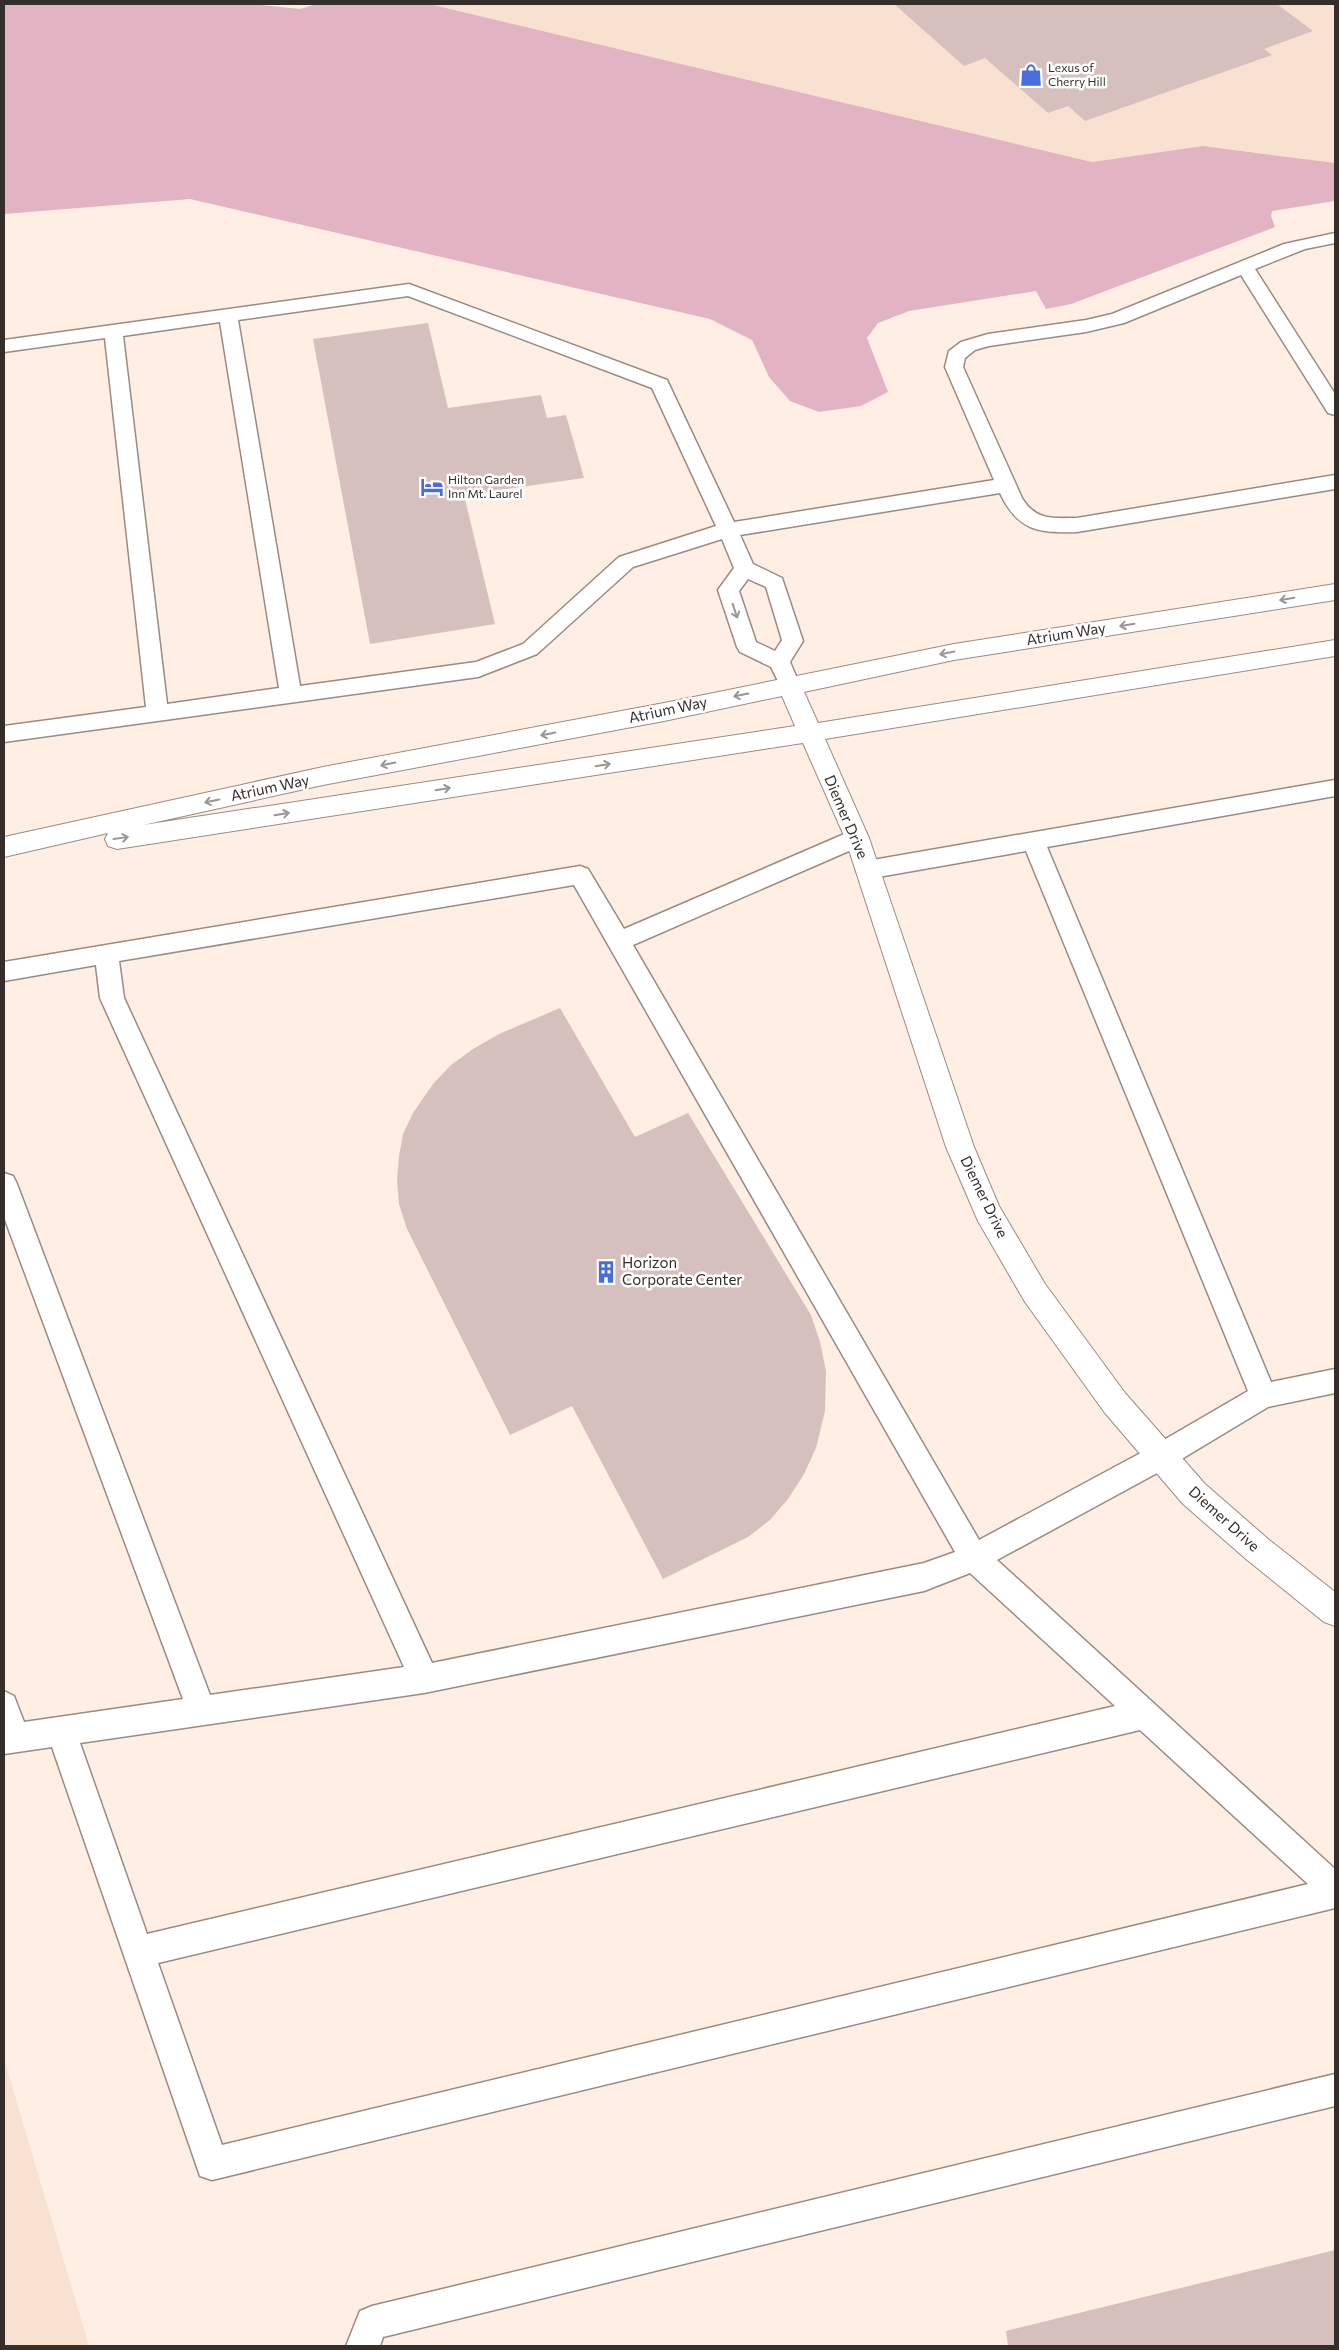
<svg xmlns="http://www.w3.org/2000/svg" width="1339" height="2350" font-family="Commissioner,sans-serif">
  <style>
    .built { fill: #f9e1d2 }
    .forest { fill: #e2b3c3 }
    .building { fill: #d5c0be }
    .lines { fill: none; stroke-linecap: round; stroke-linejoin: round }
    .lane-casing { stroke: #9a8b81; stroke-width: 3 }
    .street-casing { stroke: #9a8b81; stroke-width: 2 }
    .lane { fill: #fff; fill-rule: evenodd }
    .street { fill: #fff; fill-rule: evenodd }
    .oneway { stroke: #9a9694 }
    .labels { text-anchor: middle; stroke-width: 5; stroke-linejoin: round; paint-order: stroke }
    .far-poi-label { font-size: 12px; fill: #352e2a; stroke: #fff; text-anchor: start }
    .street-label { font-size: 15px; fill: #352e2a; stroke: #fff }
    .poi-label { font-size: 15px; fill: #352e2a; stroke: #fff; text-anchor: start }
  </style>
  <rect width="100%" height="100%" fill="#ffeee3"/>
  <!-- built -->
  <g class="built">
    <path d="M429 4H1335V163L1203 146 1092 162Z"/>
    <path d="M4 2059 89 2346H4Z"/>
  </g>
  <!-- forest -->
  <path class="forest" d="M4 4H252L300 9 317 4H429L1092 162 1203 146 1335 163V201L1272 211 1271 216 1275 227 1071 304 1046 309 1036 291 909 311 878 323 867 338 888 392 861 406 819 412 790 401 769 377 752 340 710 319 190 199 4 214Z"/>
  <!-- building -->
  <g class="building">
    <path d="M894 4H1277L1313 31 1264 49 1272 55 1085 121 1068 106 1048 113 985 58 964 66Z"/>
    <path d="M428 323 448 408 541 395 547 418 566 415 584 478 464 495 495 624 370 644 313 339Z"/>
    <path d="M560 1008 635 1137 688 1113 811 1315 820 1342 826 1371 825 1411 816 1448 804 1474 788 1499 770 1520 748 1537 663 1579 572 1406 510 1435 407 1229 399 1204 397 1180 399 1156 403 1134 413 1113 433 1084 451 1065 473 1049 499 1034Z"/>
    <path d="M1335 2250V2346H1008L1006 2331Z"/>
  </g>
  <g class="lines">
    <defs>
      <g id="lane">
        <path d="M1335 233V243L1305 249 1255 269 1335 394V415L1328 413 1241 275 1124 323 1086 332 989 346 975 350 965 358 963 367 1022 498C1036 521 1053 518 1077 518L1335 475V489L1077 532C1038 533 1018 531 1000 493L740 535 753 564 782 578 803 641 790 662 796 676 792 681 785 684 778 681 771 667 740 652 737 647 718 590 734 568 722 539 633 567 537 654 478 677 4 742V726L146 707 105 338 4 352V340L409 284 667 380 734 522 994 480 945 367 949 351 961 342 988 334 1086 320 1112 314 1284 244ZM408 296 652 388 716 526 619 557 523 644 476 662 300 686 238 320ZM220 322 279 688 167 704 123 336ZM748 579 766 587 782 640 775 651 756 642 739 591Z"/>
        <path d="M1335 780V796L1047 847 1271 1382 1335 1369V1393L1268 1407 1170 1466 997 1560 1335 1869V1908L212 2180 200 2176 52 1747 4 1754V1691L14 1696 24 1722 183 1699 4 1217V1173L13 1176 17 1184 210 1695 404 1667 100 998 96 965 4 981V962L580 866 588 869 624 929 849 832 857 829 865 832 868 838 865 844 633 945 979 1540 1150 1448 1248 1391 1026 851 867 879 859 876 856 870 859 864 867 861ZM574 885 955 1552 924 1563 432 1663 124 998 119 961ZM970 1573 1115 1706 147 1934 80 1743 424 1693 924 1591ZM1140 1730 1308 1884 222 2145 158 1963Z"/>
        <path d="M1335 2074V2106L383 2337 380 2346H346L360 2311 372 2306Z"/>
      </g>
      <path id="street" d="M1335 584V600L954 660 804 692 818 723 1335 640V656L825 739 869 838 974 1147 999 1206 1045 1284 1125 1393 1205 1484 1268 1539 1335 1592V1626L1324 1622 1246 1559 1183 1504 1105 1413 1025 1302 978 1221 946 1147 845 838 803 743 117 849 108 846 105 839 108 833 4 857V837L323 767 664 703 954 644ZM782 696 795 726 143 825 323 785 664 721Z"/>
    </defs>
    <!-- lane casing -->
    <use href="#lane" class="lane-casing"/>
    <!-- street casing -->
    <use href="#street" class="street-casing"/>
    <!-- lane -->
    <use href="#lane" class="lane"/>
    <!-- street -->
    <use href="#street" class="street"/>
  </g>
  <!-- one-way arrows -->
  <defs><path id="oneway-shaft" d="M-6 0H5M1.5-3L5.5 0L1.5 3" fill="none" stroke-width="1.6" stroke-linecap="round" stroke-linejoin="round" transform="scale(1.25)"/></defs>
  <g class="oneway">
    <use href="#oneway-shaft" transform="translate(1287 599) rotate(171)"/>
    <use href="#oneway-shaft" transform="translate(735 611) rotate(72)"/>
    <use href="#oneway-shaft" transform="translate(1127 625) rotate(171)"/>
    <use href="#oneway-shaft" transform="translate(947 653) rotate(169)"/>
    <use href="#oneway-shaft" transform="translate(741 695) rotate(168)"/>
    <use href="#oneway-shaft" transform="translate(548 734) rotate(169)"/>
    <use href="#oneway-shaft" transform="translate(388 764) rotate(169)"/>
    <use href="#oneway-shaft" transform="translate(603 765) rotate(-9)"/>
    <use href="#oneway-shaft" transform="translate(443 789) rotate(-9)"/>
    <use href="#oneway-shaft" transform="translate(212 801) rotate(168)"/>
    <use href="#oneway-shaft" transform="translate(282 814) rotate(-9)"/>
    <use href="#oneway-shaft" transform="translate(121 838) rotate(-8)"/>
  </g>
  <!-- icons -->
  <defs>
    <symbol id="shop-bare" viewBox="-9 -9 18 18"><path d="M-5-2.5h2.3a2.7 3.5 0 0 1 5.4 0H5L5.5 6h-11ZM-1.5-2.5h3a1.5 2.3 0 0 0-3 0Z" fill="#476de0" stroke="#fff" stroke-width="2.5" paint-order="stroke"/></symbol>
    <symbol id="hotel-bare" viewBox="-9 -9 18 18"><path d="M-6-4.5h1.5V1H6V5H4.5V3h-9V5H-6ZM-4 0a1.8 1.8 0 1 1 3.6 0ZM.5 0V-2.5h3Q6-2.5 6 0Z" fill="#476de0" stroke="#fff" stroke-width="2.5" paint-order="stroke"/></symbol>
    <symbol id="building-bare" viewBox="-9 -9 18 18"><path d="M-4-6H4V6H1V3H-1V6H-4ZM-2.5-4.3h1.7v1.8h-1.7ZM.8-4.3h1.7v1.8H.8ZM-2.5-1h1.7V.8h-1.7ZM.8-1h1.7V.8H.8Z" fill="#476de0" stroke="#fff" stroke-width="2.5" paint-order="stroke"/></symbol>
  </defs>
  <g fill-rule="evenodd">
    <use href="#shop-bare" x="1015" y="59" width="32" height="32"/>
    <use href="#hotel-bare" x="416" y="471" width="32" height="32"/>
    <use href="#building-bare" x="590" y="1256" width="32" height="32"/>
  </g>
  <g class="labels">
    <!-- far-poi labels -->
    <g class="far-poi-label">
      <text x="1048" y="72">Lexus of<tspan x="1048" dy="14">Cherry Hill</tspan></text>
      <text x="448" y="484">Hilton Garden<tspan x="448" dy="14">Inn Mt. Laurel</tspan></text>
    </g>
    <!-- street labels -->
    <g class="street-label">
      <text transform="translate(1066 634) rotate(-9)" y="5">Atrium Way</text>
      <text transform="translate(668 710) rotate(-12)" y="5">Atrium Way</text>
      <text transform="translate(270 788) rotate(-12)" y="5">Atrium Way</text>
      <text transform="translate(846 817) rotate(67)" y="5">Diemer Drive</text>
      <text transform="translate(984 1197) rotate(64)" y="5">Diemer Drive</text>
      <text transform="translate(1224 1519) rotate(42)" y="5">Diemer Drive</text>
    </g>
    <!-- poi labels -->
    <g class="poi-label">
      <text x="622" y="1268">Horizon<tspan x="622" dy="17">Corporate Center</tspan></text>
    </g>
  </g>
  <!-- border -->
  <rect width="1339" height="2350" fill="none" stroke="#352e2a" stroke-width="10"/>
</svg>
